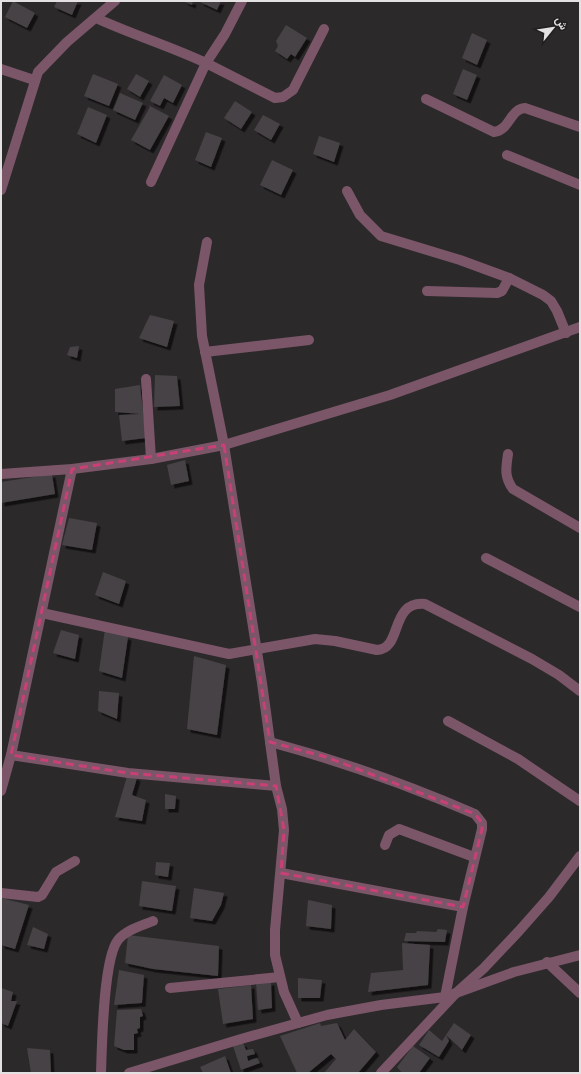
<svg xmlns="http://www.w3.org/2000/svg" width="581" height="1074" font-family="Jost,Vazirmatn,sans-serif">
  <style>
    .building { fill: #464244; filter: url(#shadow) }
    .lines { fill: none; stroke-linecap: round; stroke-linejoin: round }
    .minor { stroke: #7b5669; stroke-width: 10 }
    .marked { fill: none; stroke: #c94076; stroke-width: 3; stroke-dasharray: 8 5; stroke-linejoin: round }
  </style>
  <defs>
    <filter id="shadow"><feDropShadow dx="3.5" dy="3.5" stdDeviation="0" flood-color="#0009"/></filter>
  </defs>
  <rect width="100%" height="100%" fill="#2c292a"/>
  <!-- building -->
  <g class="building">
    <path d="M13 1 35 13 27 28 5 17Z"/>
    <path d="M57 1H78L72 15 54 7Z"/>
    <path d="M183 1H193L192 5Z"/>
    <path d="M201 1H221L217 10 200 2Z"/>
    <path d="M286 25 307 38 295 57 291 54 287 59 275 51 278 46 276 41Z"/>
    <path d="M472 33 487 40 477 65 462 58Z"/>
    <path d="M463 69 477 75 467 100 453 94Z"/>
    <path d="M93 74 118 84 109 106 84 96Z"/>
    <path d="M136 74 149 81 140 97 127 89Z"/>
    <path d="M164 75 182 85 173 103 164 98 160 106 150 101Z"/>
    <path d="M120 93 143 103 135 120 113 110Z"/>
    <path d="M235 101 252 112 241 129 224 118Z"/>
    <path d="M148 105 169 116 150 150 131 140 150 107Z"/>
    <path d="M88 107 107 115 96 143 77 134Z"/>
    <path d="M263 115 280 124 271 140 254 130Z"/>
    <path d="M206 132 222 138 211 167 195 160Z"/>
    <path d="M319 136 340 143 334 162 313 154Z"/>
    <path d="M272 160 293 170 281 195 260 185Z"/>
    <path d="M150 315 174 321 167 347 139 338Z"/>
    <path d="M79 346 77 358 67 355 70 347Z"/>
    <path d="M155 375 177 376 180 406 154 407Z"/>
    <path d="M140 385 146 438 122 441 119 415 141 414 115 412V389Z"/>
    <path d="M185 460 189 481 171 485 167 465Z"/>
    <path d="M52 474 55 494 1 503V482Z"/>
    <path d="M69 518 97 523 92 550 62 545Z"/>
    <path d="M103 572 126 581 119 604 95 595Z"/>
    <path d="M105 629 128 637 122 678 99 671Z"/>
    <path d="M61 630 79 635 75 659 53 653Z"/>
    <path d="M194 656 226 665 217 735 187 729Z"/>
    <path d="M99 691 119 693 117 719 98 711Z"/>
    <path d="M128 773 137 778 132 795 146 800 142 821 115 817Z"/>
    <path d="M165 794 176 796 175 809H165Z"/>
    <path d="M156 862 170 863 168 877 155 875Z"/>
    <path d="M142 881 176 886 172 911 139 906Z"/>
    <path d="M194 888 224 893 221 905 212 921 190 918Z"/>
    <path d="M1 898 29 905 15 949 1 945Z"/>
    <path d="M308 900 332 905 331 929 306 926Z"/>
    <path d="M33 927 48 934 44 949 27 945Z"/>
    <path d="M438 929 447 930 445 942 404 941 406 933H416L417 931 436 932Z"/>
    <path d="M128 935 219 946 218 976 153 969 125 963Z"/>
    <path d="M402 943 430 945 428 985 368 992 371 973 403 970Z"/>
    <path d="M119 970 144 975 142 1003 114 1005Z"/>
    <path d="M298 978 322 980 320 998H298Z"/>
    <path d="M271 982 272 1008 258 1010 256 983Z"/>
    <path d="M251 985 253 1019 223 1024 218 989Z"/>
    <path d="M1 988 13 992 11 1001H17L8 1026 1 1023Z"/>
    <path d="M141 1009 143 1016 140 1017V1028L137 1029 138 1033 134 1034V1050H124L114 1046 117 1010Z"/>
    <path d="M320 1023 321 1026 337 1023 345 1040 354 1029 376 1052 358 1073H324L336 1059 331 1054 308 1073H297L280 1036Z"/>
    <path d="M454 1023 471 1035 462 1050 446 1035 449 1041 439 1057 419 1045 429 1030 442 1041Z"/>
    <path d="M243 1043 246 1050 253 1049 255 1054 247 1056 248 1061 257 1058 260 1063 241 1070 233 1046Z"/>
    <path d="M413 1046 430 1058 419 1073H402L397 1067Z"/>
    <path d="M27 1048 50 1050 51 1073H31Z"/>
    <path d="M225 1056 231 1073H203L200 1067Z"/>
  </g>
  <g class="lines">
    <!-- minor -->
    <g class="minor">
      <path d="M96 18C133 35 170 46 206 63L225 34 242 1"/>
      <path d="M1 69 34 80"/>
      <path d="M426 99 494 132C510 130 510 109 525 108L580 127"/>
      <path d="M507 155 580 185"/>
      <path d="M151 182 206 63 275 98 283 97 293 90 324 29"/>
      <path d="M1 190 38 72 67 42 115 1"/>
      <path d="M347 191 360 215 381 236 460 260 509 278 543 295 551 301 557 311 566 333"/>
      <path d="M207 242 199 285 202 336 224 445 262 683 276 786 282 809 284 830 275 930V955L284 992 298 1023"/>
      <path d="M427 291 497 293 502 291 509 278"/>
      <path d="M205 352 309 340"/>
      <path d="M146 379 151 459"/>
      <path d="M508 454C506 468 504 477 513 489L580 528"/>
      <path d="M1 474 72 469 151 459 224 445 390 395 580 327"/>
      <path d="M486 558 580 607"/>
      <path d="M42 613 229 654 315 639 335 641 377 650C403 649 389 601 425 604L532 659 559 675 580 691"/>
      <path d="M448 721 518 759 580 801"/>
      <path d="M270 742C341 761 408 785 475 814L482 823V829L463 907 445 997"/>
      <path d="M11 755 128 773 276 786"/>
      <path d="M1 791 11 755 72 469"/>
      <path d="M385 845 389 835 399 829 474 857"/>
      <path d="M281 873 463 907"/>
      <path d="M1 893 38 897 42 895 56 872 75 861"/>
      <path d="M547 962 580 993"/>
      <path d="M170 988 280 977"/>
      <path d="M101 1073C102 1046 103 959 118 940 126 930 141 926 153 921"/>
      <path d="M129 1073 241 1039 327 1015 381 1005 445 997 514 972 580 955"/>
      <path d="M381 1073 455 994 484 968 519 931 549 897 580 856"/>
    </g>
  </g>
  <!-- marked area -->
  <path class="marked" d="M224 445 270 742 326 757 475 814 482 823V829L463 907 281 873 284 830 276 786 128 773 11 755 72 469Z"/>
  <!-- border -->
  <rect width="581" height="1074" fill="none" stroke="#e3e1e2" stroke-width="4"/>
  <!-- north arrow -->
  <g transform="translate(553 28) rotate(60)" stroke="#221f21" stroke-width="3" paint-order="stroke">
  <path d="M0-3L7 15L0 10L-7 15Z" fill="#e3e1e2"/>
  <text y="-6" font-size="11" font-weight="bold" text-anchor="middle" fill="#e3e1e2">ش</text>
  </g>
</svg>
